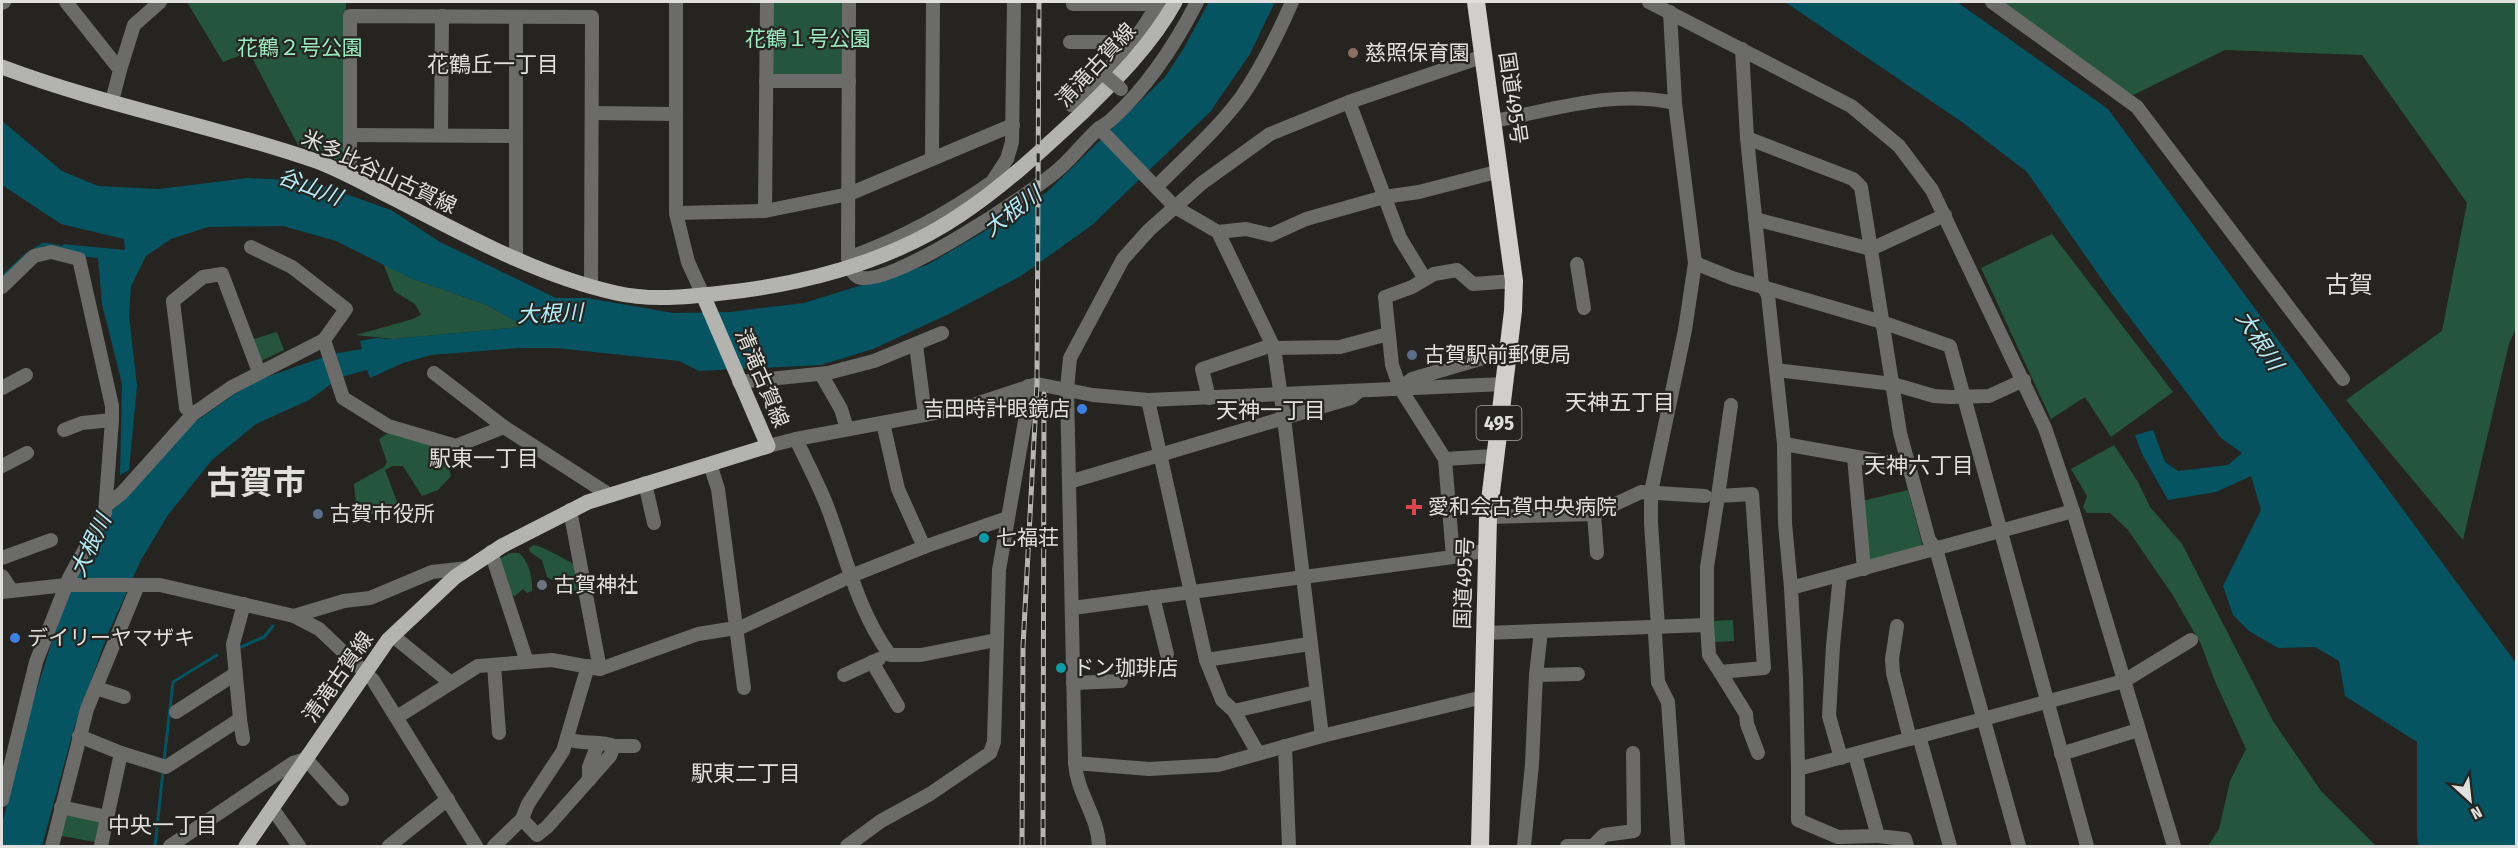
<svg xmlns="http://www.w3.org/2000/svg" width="2518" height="848" font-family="'Fira Sans Condensed','Noto Sans JP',sans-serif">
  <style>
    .green { fill: #25563d }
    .water { fill: #065461 }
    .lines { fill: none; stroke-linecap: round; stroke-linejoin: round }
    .stream { stroke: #065461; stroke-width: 3 }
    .minor { stroke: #6b6b69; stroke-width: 14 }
    .major { stroke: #b3b3af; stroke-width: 15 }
    .highway { stroke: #d0cfcb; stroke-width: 18 }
    .rail-casing { stroke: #b6b6b4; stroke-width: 5 }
    .rail { stroke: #252421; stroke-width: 3; stroke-dasharray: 9; stroke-linecap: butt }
    .minor-bridge { stroke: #6b6b69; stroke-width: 14 }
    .education-dot { fill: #8d6e63; stroke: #252421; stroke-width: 2 }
    .service-dot { fill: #5c6f8a; stroke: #252421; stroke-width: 2 }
    .shop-dot { fill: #3f7fe0; stroke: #252421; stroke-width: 2 }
    .health-dot { fill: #e0444e; stroke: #252421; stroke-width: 2 }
    .culture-dot { fill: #0f9aa8; stroke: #252421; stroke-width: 2 }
    .worship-dot { fill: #6b7280; stroke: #252421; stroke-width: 2 }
    .labels { text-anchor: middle; stroke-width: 4.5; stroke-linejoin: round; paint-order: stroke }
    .shield { fill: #252421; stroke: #a8a8a5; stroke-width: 1.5 }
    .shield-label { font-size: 20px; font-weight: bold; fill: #e0e0de }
    .park-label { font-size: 21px; fill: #9bebbf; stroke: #252421 }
    .poi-label { font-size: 21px; fill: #e0e0de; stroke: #252421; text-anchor: start }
    .street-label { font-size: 21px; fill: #e0e0de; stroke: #252421 }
    .neighbourhood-label { font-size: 22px; fill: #e0e0de; stroke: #252421 }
    .water-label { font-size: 22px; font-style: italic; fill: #b4edf9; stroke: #252421 }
    .quarter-label { font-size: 24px; fill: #e0e0de; stroke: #252421 }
    .town-label { font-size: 33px; font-weight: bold; fill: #e0e0de; stroke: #252421 }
  </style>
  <rect width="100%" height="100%" fill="#252421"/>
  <!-- green -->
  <g class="green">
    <path d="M187 2H346L345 163 298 145 249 52 223 62Z"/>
    <path d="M772 2H845V74L840 77H774L771 73Z"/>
    <path d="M1993 2H2516V328L2509 344 2463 540 2346 400 2442 331 2467 203 2362 55 2225 50 2121 101Z"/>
    <path d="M2052 234 2173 392 2111 437 2085 397 2051 419 1981 268Z"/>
    <path d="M383 263 410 278 487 305 522 325 521 327 393 339 356 335 413 319 421 315 415 304 394 291Z"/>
    <path d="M277 332 284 350 261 361 251 340Z"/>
    <path d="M391 431 437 448 445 455 451 476 438 490 422 496 403 466H393L385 470 398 504 377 518 356 502 354 484 384 467 387 462 379 439Z"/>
    <path d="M2114 445 2138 482 2150 507 2182 544 2273 721 2321 791 2376 846H2208L2219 829 2230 781 2246 749 2214 679 2201 644 2172 594 2128 530 2110 513H2087L2083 507 2087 496 2071 469Z"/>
    <path d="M1908 490 1922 544 1921 547 1872 562 1868 558 1862 501Z"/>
    <path d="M534 545C540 545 566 560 574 564L579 591 563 589 562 585 547 577 542 560 530 552 529 548Z"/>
    <path d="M510 553H519C529 561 533 579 532 591L527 593 523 589 515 596 509 594 499 559Z"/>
    <path d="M1733 620 1734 641 1714 642V621Z"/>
    <path d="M67 811 97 819 100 824 96 842 56 835Z"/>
  </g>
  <!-- water -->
  <g class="water">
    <path d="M1209 2H1275L1250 54 1210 112 1092 225 1021 276 949 314 873 349 821 365 699 371 679 361 556 348H518L431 355 403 363 370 378 367 370 341 377 309 400 256 424 212 460 168 515 141 560 107 636 74 728 42 846H2V825L23 733 62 610 77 573 112 511 192 424 252 382 333 354 362 349 360 341 376 338 393 339 520 327 522 325 487 305 410 278 336 241 283 226 208 227 171 239 146 256 131 286 129 316 137 386 129 470 120 475 122 384 102 304 98 258 61 254 63 244 125 250 124 239 61 224 2 185V121L62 171 98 186 159 189 248 178 309 181 391 210 440 242 556 298H587L673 313 730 312 804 303 927 265 1002 221 1047 192 1165 77 1184 48Z"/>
    <path d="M1785 2H1957L2108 109 2516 663V846H2419L2417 837V742L2345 696 2339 661 2315 647 2278 648 2249 631 2233 615 2223 586 2261 510 2251 476 2216 492 2168 500 2142 454 2135 435 2153 430 2165 462 2178 471 2228 465 2242 453 2221 438 2112 294 2027 172 1962 122Z"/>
  </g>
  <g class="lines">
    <!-- stream -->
    <g class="stream">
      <path d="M35 249 44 244 66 248"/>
      <path d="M2 277 27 254"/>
      <path d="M241 647 264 637 273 626"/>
      <path d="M164 761 173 682 217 655"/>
      <path d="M155 846 163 771"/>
    </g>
    <!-- minor -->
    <g class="minor">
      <path d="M66 2 120 70 112 101"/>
      <path d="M676 2V213L688 262 703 295"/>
      <path d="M849 2 848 258C849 265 851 273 858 277 888 290 1033 192 1059 169 1073 157 1084 142 1097 130 1102 126 1108 123 1112 119 1147 87 1176 43 1197 2"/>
      <path d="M1073 2V4H1157"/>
      <path d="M1649 2 1851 106 1899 146 1932 190 2045 428 2073 511 2174 846"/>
      <path d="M1992 2 2137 107 2343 379"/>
      <path d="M2 3 4 2"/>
      <path d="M1670 12 1675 103 1695 263 1685 330 1651 492V523L1658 627 1655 633 1658 682 1668 702 1678 846"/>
      <path d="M516 17V259"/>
      <path d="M1070 42H1130"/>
      <path d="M1742 49 1747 138"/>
      <path d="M120 70 134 25 160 2"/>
      <path d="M766 81H849"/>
      <path d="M1349 102 1400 238 1425 279"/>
      <path d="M1071 105C1102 74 1139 42 1158 2"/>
      <path d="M592 113 675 114"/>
      <path d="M1493 121C1554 110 1613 89 1675 103"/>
      <path d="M1099 128 1175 207 1218 232 1274 348 1284 418 1322 736"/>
      <path d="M441 134 442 16"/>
      <path d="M350 135 516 136"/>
      <path d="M932 159 933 2"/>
      <path d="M350 176V16L592 17 591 286"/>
      <path d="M1156 187C1185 158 1218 129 1242 96 1262 67 1278 34 1292 2"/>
      <path d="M765 211 767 2"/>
      <path d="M676 213 765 211 849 194 1013 125"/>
      <path d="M1755 219 1871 249 1945 215"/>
      <path d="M1218 232 1246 229 1271 235 1306 219 1384 197 1419 192 1500 171"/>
      <path d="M848 258C901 239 947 214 992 182L1007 159 1012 142 1014 2"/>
      <path d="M1695 263 1732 278 1882 322 1950 346 2087 846"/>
      <path d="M1577 264 1584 308"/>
      <path d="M2 287 34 256 51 252 79 259 112 406V420L105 513 69 578 36 662 2 800"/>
      <path d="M324 340 343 398 388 426 456 446 504 427"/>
      <path d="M916 345 925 415"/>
      <path d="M1274 348 1340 347 1388 334"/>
      <path d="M1776 370 1893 384 1934 396 1950 397 1989 396 2024 380"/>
      <path d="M434 373 504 427 608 494"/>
      <path d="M821 374 841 409 847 429"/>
      <path d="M739 382 828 373 874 361 942 333"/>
      <path d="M1402 387 1412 379 1507 351"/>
      <path d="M2 388 26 375"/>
      <path d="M1209 398 1202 369 1272 345"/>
      <path d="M1148 400 1206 660 1222 700 1234 711 1258 753"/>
      <path d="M193 414 186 408 173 301 203 277 222 274 259 372"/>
      <path d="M883 423 898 489 924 547"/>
      <path d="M64 430 82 423 112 420"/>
      <path d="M796 439C806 461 818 483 827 506 846 556 858 612 890 655H921L996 640"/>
      <path d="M1784 444 1785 523 1791 588"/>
      <path d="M768 446 796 439 967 407 1037 384 1093 395 1148 400 1504 384"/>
      <path d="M1854 457 1864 569"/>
      <path d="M1445 459 1494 456"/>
      <path d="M710 464 718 489 744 688"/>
      <path d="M2 466 27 453"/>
      <path d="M1908 466 1784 444 1768 295 1762 285 1747 138 1853 179 1861 187 1900 433 1929 540 1936 549 2019 846"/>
      <path d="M1069 482 1351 398 1359 391"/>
      <path d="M645 483 654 523"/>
      <path d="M1752 494 1764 668 1720 672 1709 655 1707 625V567L1718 496Z"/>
      <path d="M1718 496 1731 405"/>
      <path d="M107 505 122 493 193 414 232 387 324 340 346 309 292 267 251 247"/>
      <path d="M570 510 600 669"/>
      <path d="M2073 511 1791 588 1796 677 1798 769 2124 681 2191 640"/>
      <path d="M1594 514 1597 553"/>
      <path d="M1488 517 1594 514 1641 492 1705 496"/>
      <path d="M491 552 527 662"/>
      <path d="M1453 557 1445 459 1400 388 1392 365 1385 297 1412 287 1434 274 1457 270 1473 284 1514 281"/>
      <path d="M2 558 51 540"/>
      <path d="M1840 575 1833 646 1829 716 1841 758"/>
      <path d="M2 576 12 591"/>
      <path d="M2 592 66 585H160L294 616 319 629 373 680 476 846"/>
      <path d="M1153 597 1167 654"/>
      <path d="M1073 608 1453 557 1487 550"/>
      <path d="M294 616 344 601 370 598 432 572 468 568"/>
      <path d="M1897 626 1892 659 1893 673 1910 739"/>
      <path d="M1485 633 1707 625"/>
      <path d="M393 636 451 683"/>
      <path d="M1206 660 1309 644"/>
      <path d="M872 662 898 706"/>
      <path d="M494 665 499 733"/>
      <path d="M1720 672 1746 714 1747 724 1758 753"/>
      <path d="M844 675 879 659"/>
      <path d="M1536 675 1578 674"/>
      <path d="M1073 683 1121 681"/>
      <path d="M96 688 124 697"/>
      <path d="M1234 711 1316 692"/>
      <path d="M176 712 235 674"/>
      <path d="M397 717 478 666 552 660 600 669 698 634 742 627 851 576 924 547 1007 518"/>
      <path d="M240 719 243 739"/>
      <path d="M79 736 121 753 166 767 240 719 233 644 244 604"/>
      <path d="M1919 736 1950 846"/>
      <path d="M614 746H634"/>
      <path d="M1285 746 1289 846"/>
      <path d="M2061 754 2138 730"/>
      <path d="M1855 755 1878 836 1905 839 1907 846"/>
      <path d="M1075 763 1149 769 1218 765 1322 736 1483 697"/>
      <path d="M1798 769V820L1838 837 1878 836"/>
      <path d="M589 780V767L598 744"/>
      <path d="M61 807 107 817"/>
      <path d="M272 808 299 846"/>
      <path d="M522 819 537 835 547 827 610 756 614 746C600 740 582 745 567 739"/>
      <path d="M52 846 87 709 138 585"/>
      <path d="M101 846 121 753"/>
      <path d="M170 846 293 763 306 759 342 799"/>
      <path d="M389 846 448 799"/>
      <path d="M494 846 522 819 528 804 563 751 588 666"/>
      <path d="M847 846 881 821 930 794 990 753 994 742 999 570 1026 415 1028 386"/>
      <path d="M1099 846C1098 815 1077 794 1075 763L1067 389 1070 358 1123 259 1149 230 1202 183 1270 134 1349 102 1484 56"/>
      <path d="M1524 846 1532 764 1536 675 1541 631"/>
      <path d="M1567 846H1586"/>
      <path d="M1586 846H1593L1604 835 1634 831 1633 753"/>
    </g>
    <!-- major -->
    <g class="major">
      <path d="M2 67C103 105 211 125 313 160 342 170 370 187 397 200 467 236 539 276 616 293 651 301 687 297 722 293 805 284 890 262 960 215 1004 186 1043 149 1082 113 1116 80 1152 44 1175 2"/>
      <path d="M246 846 388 640 455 577 502 546 588 502 768 446 703 295"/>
    </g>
    <!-- highway -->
    <path class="highway" d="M1476 2 1514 281 1513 311 1488 517 1480 846"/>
    <defs>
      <g id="rail">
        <path d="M1022 846 1023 647 1037 384 1039 2"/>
        <path d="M1043 846 1044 394"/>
      </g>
    </defs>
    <!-- rail casing -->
    <use href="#rail" class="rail-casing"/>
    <!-- rail -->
    <use href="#rail" class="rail"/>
    <!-- minor-bridge -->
    <path class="minor-bridge" d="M1107 77 1121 89"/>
  </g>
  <!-- markers -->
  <circle class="education-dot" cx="1353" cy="53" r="6"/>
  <g class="service-dot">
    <circle cx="1412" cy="355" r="6"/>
    <circle cx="318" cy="514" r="6"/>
  </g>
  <g class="shop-dot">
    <circle cx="1082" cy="409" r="6"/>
    <circle cx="15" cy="638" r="6"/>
  </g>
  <path class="health-dot" d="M1411 498h6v6h6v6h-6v6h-6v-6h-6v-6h6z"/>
  <g class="culture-dot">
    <circle cx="984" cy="538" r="6"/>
    <circle cx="1061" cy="668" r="6"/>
  </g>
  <circle class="worship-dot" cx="542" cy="585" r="6"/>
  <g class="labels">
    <!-- shield labels -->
    <rect class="shield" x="1476.5" y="406" width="45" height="34" rx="4.5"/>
    <g class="shield-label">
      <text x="1499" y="430">495</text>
    </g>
    <!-- park labels -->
    <g class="park-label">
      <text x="808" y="46">花鶴１号公園</text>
      <text x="300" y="55">花鶴２号公園</text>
    </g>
    <!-- poi labels -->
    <g class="poi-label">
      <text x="1365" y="60">慈照保育園</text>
      <text x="1424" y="362">古賀駅前郵便局</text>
      <text x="1070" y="416" text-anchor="end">吉田時計眼鏡店</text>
      <text x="1428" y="514">愛和会古賀中央病院</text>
      <text x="330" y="521">古賀市役所</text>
      <text x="996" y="545">七福荘</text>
      <text x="554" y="592">古賀神社</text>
      <text x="27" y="645">デイリーヤマザキ</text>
      <text x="1073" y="675">ドン珈琲店</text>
    </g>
    <!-- street labels -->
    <g class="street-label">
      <text transform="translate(1096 65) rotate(-47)" y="7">清滝古賀線</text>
      <text transform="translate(1513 98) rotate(82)" y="7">国道495号</text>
      <text transform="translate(379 172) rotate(25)" y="7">米多比谷山古賀線</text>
      <text transform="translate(762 378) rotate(67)" y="7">清滝古賀線</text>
      <text transform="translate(1464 583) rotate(-88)" y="7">国道495号</text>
      <text transform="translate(338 677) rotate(-55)" y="7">清滝古賀線</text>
    </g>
    <!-- neighbourhood labels -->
    <g class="neighbourhood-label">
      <text x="493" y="72">花鶴丘一丁目</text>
      <text x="1620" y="410">天神五丁目</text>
      <text x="1271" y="418">天神一丁目</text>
      <text x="484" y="466">駅東一丁目</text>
      <text x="1919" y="473">天神六丁目</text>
      <text x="746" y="781">駅東二丁目</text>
      <text x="163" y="833">中央一丁目</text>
    </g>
    <!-- water labels -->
    <g class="water-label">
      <text transform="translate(310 186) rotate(21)" y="8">谷山川</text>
      <text transform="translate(1012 211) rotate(-37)" y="8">大根川</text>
      <text transform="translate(550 313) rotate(-2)" y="8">大根川</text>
      <text transform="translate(2260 340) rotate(57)" y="8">大根川</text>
      <text transform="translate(90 545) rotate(-65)" y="8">大根川</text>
    </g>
    <!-- quarter labels -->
    <g class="quarter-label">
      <text x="2349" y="293">古賀</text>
    </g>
    <!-- town labels -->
    <g class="town-label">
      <text x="256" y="494">古賀市</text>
    </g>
  </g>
  <!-- border -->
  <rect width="2518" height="848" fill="none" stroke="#e0e0de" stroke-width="6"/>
  <!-- north arrow -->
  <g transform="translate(2470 800) rotate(153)" stroke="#252421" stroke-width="4.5" paint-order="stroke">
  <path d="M0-4.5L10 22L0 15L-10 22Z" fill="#e0e0de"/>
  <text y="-9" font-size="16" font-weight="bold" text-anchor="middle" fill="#e0e0de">N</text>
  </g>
</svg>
